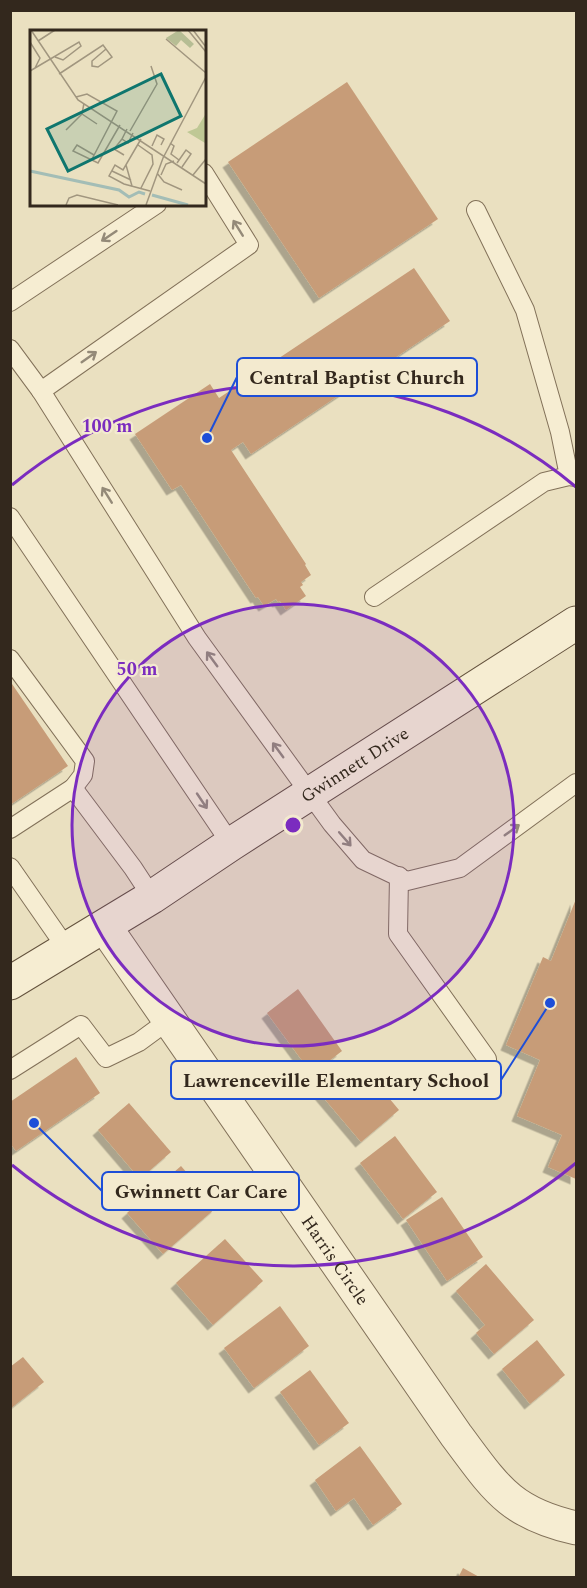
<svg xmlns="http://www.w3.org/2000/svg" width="587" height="1588" font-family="Spectral,serif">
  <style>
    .building { fill: #c79c78; filter: url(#shadow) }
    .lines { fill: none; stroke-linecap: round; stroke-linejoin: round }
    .lane-casing { stroke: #827159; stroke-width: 20 }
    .street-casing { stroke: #827159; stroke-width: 35 }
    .secondary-casing { stroke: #64523d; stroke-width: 35 }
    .lane { stroke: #f6edd2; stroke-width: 18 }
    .street { stroke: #f6edd2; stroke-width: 33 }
    .secondary { stroke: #f6edd2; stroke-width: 33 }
    .oneway { stroke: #948a78 }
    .ring { fill: none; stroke: #7b2cbf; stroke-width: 3 }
    .labels { text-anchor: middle; stroke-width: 4.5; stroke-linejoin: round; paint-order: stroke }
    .street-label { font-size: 18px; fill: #33281d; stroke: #f3eacf }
    .inset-river { fill: none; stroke: #a3bdb6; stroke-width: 3 }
    .inset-road { fill: none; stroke: #a1967f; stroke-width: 1.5 }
    .view { fill: #0f766e; fill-opacity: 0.15; stroke: #0f766e; stroke-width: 3 }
    .inset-edge { fill: none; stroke: #33281d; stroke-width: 3 }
    .centre { fill: #7b2cbf; stroke: #f3eacf; stroke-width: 3 }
    .ring-label { font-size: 18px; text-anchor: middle; font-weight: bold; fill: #7b2cbf; stroke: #f3eacf; stroke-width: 4.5; stroke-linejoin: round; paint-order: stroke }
    .leader { fill: none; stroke: #1d4ed8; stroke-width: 2 }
    .callout-dot { fill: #1d4ed8; stroke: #f3eacf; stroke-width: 2 }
    .callout { fill: #f3eacf; stroke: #1d4ed8; stroke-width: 2 }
    .callout-label { font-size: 20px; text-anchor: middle; font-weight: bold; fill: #33281d }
  </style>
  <defs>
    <filter id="shadow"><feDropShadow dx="-5.5" dy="5.5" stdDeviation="0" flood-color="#0004"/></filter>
  </defs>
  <rect width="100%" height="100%" fill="#eae0c0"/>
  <!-- building -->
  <g class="building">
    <path d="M347 82 438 219 319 298 228 162Z"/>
    <path d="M414 268 450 321 251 454 243 442 231 450 306 564 305 565 311 575 301 582 303 585 300 587 306 596 286 610 280 601 278 602 276 599 264 606 258 597 256 598 181 485 172 490 135 434 210 384 219 398Z"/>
    <path d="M10 681 68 766 10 805Z"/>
    <path d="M576 899V1179L548 1167 562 1135 517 1116 540 1060 506 1045 543 957 551 961Z"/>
    <path d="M298 989 342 1051 312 1074 267 1013Z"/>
    <path d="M76 1057 100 1093 16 1151 10 1143V1102Z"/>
    <path d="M346 1066 365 1088 374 1080 399 1110 361 1142 317 1090Z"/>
    <path d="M129 1103 171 1152 140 1179 98 1130Z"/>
    <path d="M395 1136 437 1192 403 1219 360 1163Z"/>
    <path d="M181 1166 217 1207 163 1254 127 1213Z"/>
    <path d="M442 1197 483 1257 447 1281 406 1220Z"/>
    <path d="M225 1239 263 1281 213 1325 176 1283Z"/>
    <path d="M486 1264 534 1320 494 1354 476 1333 485 1325 456 1291Z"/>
    <path d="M280 1306 309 1346 254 1388 224 1348Z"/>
    <path d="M537 1340 565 1375 530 1404 502 1369Z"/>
    <path d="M23 1357 44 1382 10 1409V1367Z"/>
    <path d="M310 1370 349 1423 319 1445 280 1392Z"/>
    <path d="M360 1446 402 1504 373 1525 354 1498 336 1511 315 1480Z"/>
    <path d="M463 1568 481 1578H458Z"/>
  </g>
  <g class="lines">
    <defs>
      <g id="lane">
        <path d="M476 210 525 310 560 432 569 476"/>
        <path d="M10 302 157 204"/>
        <path d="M10 349 41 391 197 638 332 824 363 860 407 881 460 868 576 783"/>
        <path d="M41 391 249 245 204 173"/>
        <path d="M10 517 231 844"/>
        <path d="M374 597 544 482 569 476 576 477"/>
        <path d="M10 659 85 761 83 775 73 788"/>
        <path d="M10 829 73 788 133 868 152 897"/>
        <path d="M10 867 67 949"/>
        <path d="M399 876 398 934 487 1059"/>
        <path d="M10 1070 81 1025 106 1058 139 1042 169 1020"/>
      </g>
      <g id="street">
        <path id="s1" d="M105 927 456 1435C495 1487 509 1513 576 1528"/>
      </g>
      <g id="secondary">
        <path id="s2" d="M10 983 152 897 231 844 576 623"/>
      </g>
    </defs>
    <!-- lane casing -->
    <use href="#lane" class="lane-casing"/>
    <!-- street casing -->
    <use href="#street" class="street-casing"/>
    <!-- secondary casing -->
    <use href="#secondary" class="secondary-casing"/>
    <!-- lane -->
    <use href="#lane" class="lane"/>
    <!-- street -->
    <use href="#street" class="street"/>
    <!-- secondary -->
    <use href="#secondary" class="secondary"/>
  </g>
  <!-- one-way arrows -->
  <defs><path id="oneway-shaft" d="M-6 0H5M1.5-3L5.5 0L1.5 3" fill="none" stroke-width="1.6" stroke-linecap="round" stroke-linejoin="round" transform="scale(1.5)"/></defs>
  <g class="oneway">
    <use href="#oneway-shaft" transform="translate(238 228) rotate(-122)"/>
    <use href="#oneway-shaft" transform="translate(109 236) rotate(146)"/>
    <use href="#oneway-shaft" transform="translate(89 357) rotate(-35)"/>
    <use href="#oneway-shaft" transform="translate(107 495) rotate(-122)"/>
    <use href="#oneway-shaft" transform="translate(212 659) rotate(-126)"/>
    <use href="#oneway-shaft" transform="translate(278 750) rotate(-126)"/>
    <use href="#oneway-shaft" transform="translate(202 801) rotate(56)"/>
    <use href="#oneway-shaft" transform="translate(512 830) rotate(-36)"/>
    <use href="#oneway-shaft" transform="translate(345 839) rotate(49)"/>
  </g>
  <!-- distance rings -->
  <circle cx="293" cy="825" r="221" fill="#7b2cbf" fill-opacity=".12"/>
  <g class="ring">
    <circle cx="293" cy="825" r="221"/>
    <path d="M576 1163A441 441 0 0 1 12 1165M12 485A441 441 0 0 1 576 487"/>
  </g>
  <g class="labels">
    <!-- street labels -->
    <g class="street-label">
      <text dy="6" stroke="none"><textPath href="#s2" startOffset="408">Gwinnett Drive</textPath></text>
      <text dy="6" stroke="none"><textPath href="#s1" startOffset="405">Harris Circle</textPath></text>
    </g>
  </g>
  <!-- overview -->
  <g transform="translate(30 30)">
    <rect width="176" height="176" fill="#eae0c0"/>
    <path d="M175 85V113L157 102 167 98Z" fill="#bfc895"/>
    <path d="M149 0 164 14 160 18 151 10 146 16 136 8Z" fill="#b6bd94"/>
    <path class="inset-river" d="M0 141 89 160 99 167 109 162 115 164M122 165 158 175"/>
    <path class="inset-road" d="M1 0 48 70 176 154M158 0 176 22M163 0 176 17M136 9 176 43M8 11 25 0M0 12 10 28 5 38M0 41 49 12 51 16 33 30 25 27M29 44 73 15 82 27 68 37 62 36V31L76 19M46 67 57 64 87 81 61 131M54 73 52 84 67 94M97 99 92 109 98 113 103 103M36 100 52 84M100 101 127 54 121 36M92 109 84 119 94 125M111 109 93 140 85 135 79 146 94 154 120 161M140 113 144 116 141 124 149 130M108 115 122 125 123 134 111 158M122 116 127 105 134 109 131 115M64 125 47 115 43 121 68 133 90 95M147 133 156 120 161 124 152 137M96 135 102 156M82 141 101 150M127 143 134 152 152 160M131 145 136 134 144 131M163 145 176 129M36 175 39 168 47 165 88 175M116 175 133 128 176 47"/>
    <path class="view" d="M131 44 151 86 38 141 17 99Z"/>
    <rect width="176" height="176" class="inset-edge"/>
  </g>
  <circle cx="293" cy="825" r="9" class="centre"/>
  <g class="ring-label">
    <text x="107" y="432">100 m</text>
    <text x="137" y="675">50 m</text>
  </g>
  <!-- callouts -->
  <path class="leader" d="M207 438L237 377M550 1003L501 1080M34 1123L102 1191"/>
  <g class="callout-dot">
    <circle cx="207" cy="438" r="6"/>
    <circle cx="550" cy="1003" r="6"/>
    <circle cx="34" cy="1123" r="6"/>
  </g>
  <g class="callout">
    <rect x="237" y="358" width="240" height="38" rx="6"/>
    <rect x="171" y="1061" width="330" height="38" rx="6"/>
    <rect x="102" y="1172" width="197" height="38" rx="6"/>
  </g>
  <g class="callout-label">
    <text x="357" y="384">Central Baptist Church</text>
    <text x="336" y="1087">Lawrenceville Elementary School</text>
    <text x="201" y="1198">Gwinnett Car Care</text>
  </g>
  <!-- border -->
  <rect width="587" height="1588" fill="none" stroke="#33281d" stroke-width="24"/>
</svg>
